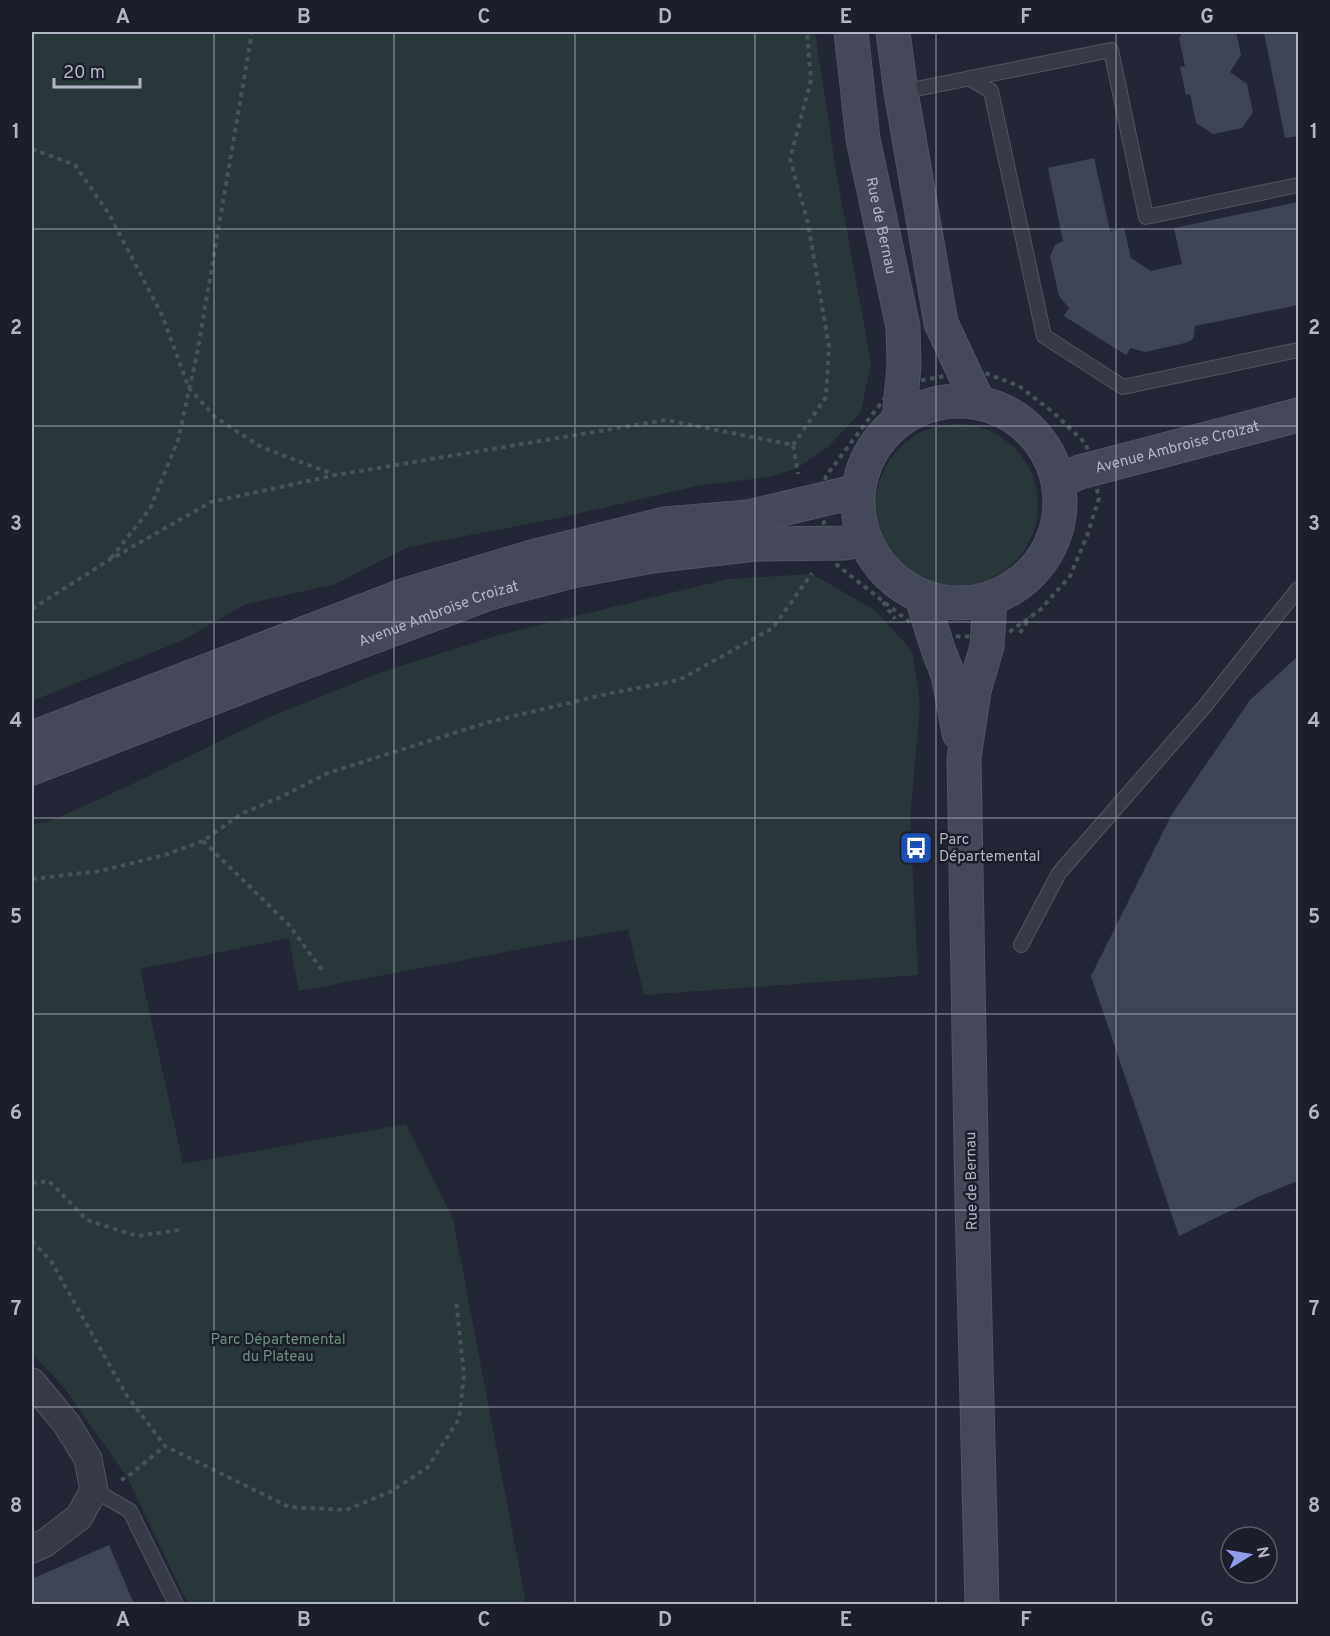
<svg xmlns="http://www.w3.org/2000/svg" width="1330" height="1636" font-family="Overpass,sans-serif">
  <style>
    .green { fill: #29373a }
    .building { fill: #3f4455 }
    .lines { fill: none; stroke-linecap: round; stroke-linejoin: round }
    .lane-casing { stroke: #515461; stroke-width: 16 }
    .street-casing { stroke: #515461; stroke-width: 29 }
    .secondary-casing { stroke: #515461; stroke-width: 35 }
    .path { stroke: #465258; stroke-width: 4; stroke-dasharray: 4.5 4.5; stroke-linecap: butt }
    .lane { stroke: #363946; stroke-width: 14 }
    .street { stroke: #363946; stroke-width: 27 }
    .secondary { stroke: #454859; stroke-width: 33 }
    .grid { fill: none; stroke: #b1b4c2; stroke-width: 1.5; stroke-opacity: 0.55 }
    .labels { text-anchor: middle; stroke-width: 5; stroke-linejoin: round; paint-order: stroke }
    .street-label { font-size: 15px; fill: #b1b4c2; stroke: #1c1f2b }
    .poi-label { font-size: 15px; fill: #b1b4c2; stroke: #1c1f2b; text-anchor: start }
    .park-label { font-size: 15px; fill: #6b907b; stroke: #1c1f2b }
    .neatline { fill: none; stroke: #b1b4c2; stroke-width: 2 }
    .grid-label { font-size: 20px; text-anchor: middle; font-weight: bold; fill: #b1b4c2 }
  </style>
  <rect width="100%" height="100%" fill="#232735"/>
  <!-- green -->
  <g class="green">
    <path d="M32 32H815L837 177 871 363 861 412 828 447 797 468 771 477 701 485 559 518 408 547 335 584 246 604 181 641 32 701Z"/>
    <circle cx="957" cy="505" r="81"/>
    <path d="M812 574 876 611 912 651 920 704 910 819 918 975 644 995 628 929 299 991 289 938 140 969 183 1164 406 1124 453 1219 526 1604H188L127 1477 63 1386 32 1354V824L48 822 124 788 265 719 385 671 499 635 728 579Z"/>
  </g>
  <!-- building -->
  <g class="building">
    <path d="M1183 32H1236L1241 55 1230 72 1247 84 1253 112 1242 128 1213 134 1196 123 1190 94 1186 95 1180 67 1185 66 1179 38Z"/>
    <path d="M1264 32H1298V136L1285 138Z"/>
    <path d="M1094 158 1110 231 1124 228 1131 258 1151 271 1182 264 1174 228 1298 202V305L1195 326 1194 336 1192 340 1185 343 1145 352 1131 348 1126 355 1064 316 1069 308 1059 296 1050 256 1055 245 1063 241 1048 168Z"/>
    <path d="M1298 656V1181L1260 1196 1179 1236 1091 976 1172 814 1250 700Z"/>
    <path d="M109 1545 134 1604H32V1579Z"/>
  </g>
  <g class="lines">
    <defs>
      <g id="lane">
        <path d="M969 78 991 91 1044 336 1123 387 1298 350"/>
        <path d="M901 92 1111 50 1146 217 1298 185"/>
        <path d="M1021 945 1059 873 1205 706 1298 589"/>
        <path d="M94 1490 130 1511 176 1604"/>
      </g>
      <path id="street" d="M32 1382 66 1423 88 1459 94 1490 79 1517 45 1543 32 1549"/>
      <g id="secondary">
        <path id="s1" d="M851 32 863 139 903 327 904 366 899 420"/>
        <path d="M893 32 901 92 941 323 978 402"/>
        <circle cx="959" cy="502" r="101"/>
        <path id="s2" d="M1058 481 1080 472 1298 415"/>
        <path d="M922 598 938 649 948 675 959 733"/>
        <path d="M32 738 402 596 532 557 665 524 748 517 858 491"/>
        <path id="s3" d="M32 768 292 667 489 593 572 571 652 556 755 544 844 543 865 540"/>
        <path d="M982 1604 972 1201 964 758 974 691 987 646 990 600"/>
      </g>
    </defs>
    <!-- lane casing -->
    <use href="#lane" class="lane-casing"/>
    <!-- street casing -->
    <use href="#street" class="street-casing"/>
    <!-- secondary casing -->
    <use href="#secondary" class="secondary-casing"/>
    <!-- path -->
    <g class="path">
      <path d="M32 149 75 165 109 214 162 315 189 388 215 417 261 447 335 475"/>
      <path d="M977 370 1019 386 1054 413 1086 444 1099 498 1087 536 1070 576 1041 609 1008 633 962 637 921 631 837 565 824 524 822 499 826 476 890 391 902 384Z"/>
      <path d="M793 445 826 397 829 347 808 223 790 159 811 80 807 32"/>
      <path d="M111 558 150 509 178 440 197 354 252 32"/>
      <path d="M883 602 895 619"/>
      <path d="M32 609 109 560 211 502 336 475 666 420 793 445 798 474"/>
      <path d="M1020 633 1030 617"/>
      <path d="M203 841 289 925 322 970"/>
      <path d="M32 879 100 871 165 855 203 841 241 814 283 796 328 773 489 722 607 694 679 680 773 628 812 573"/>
      <path d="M32 1183 49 1181 87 1220 137 1236 180 1230"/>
      <path d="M32 1241 51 1261 127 1396 165 1446 289 1507 346 1510 390 1492 427 1468 459 1419 464 1376 456 1300"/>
      <path d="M121 1480 127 1477 165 1446"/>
    </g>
    <!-- lane -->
    <use href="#lane" class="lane"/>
    <!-- street -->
    <use href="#street" class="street"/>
    <!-- secondary -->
    <use href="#secondary" class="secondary"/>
  </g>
  <!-- grid -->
  <path class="grid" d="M214 32V1604M394 32V1604M575 32V1604M755 32V1604M936 32V1604M1116 32V1604M32 229H1298M32 426H1298M32 622H1298M32 818H1298M32 1014H1298M32 1210H1298M32 1407H1298"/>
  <!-- icons -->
  <defs>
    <symbol id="bus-square" viewBox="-11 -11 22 22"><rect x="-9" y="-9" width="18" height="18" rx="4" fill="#1a4fb4" stroke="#1c1f2b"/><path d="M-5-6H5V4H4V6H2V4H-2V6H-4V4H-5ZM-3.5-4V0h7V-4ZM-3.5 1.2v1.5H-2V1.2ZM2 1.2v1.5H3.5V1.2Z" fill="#fff"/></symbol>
  </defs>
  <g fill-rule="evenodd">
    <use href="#bus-square" x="897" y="829" width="38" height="38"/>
  </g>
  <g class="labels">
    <!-- street labels -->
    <g class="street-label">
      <text dy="5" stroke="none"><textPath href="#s1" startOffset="196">Rue de Bernau</textPath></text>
      <text dy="5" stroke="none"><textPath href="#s2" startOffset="124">Avenue Ambroise Croizat</textPath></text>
      <text dy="5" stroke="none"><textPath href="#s3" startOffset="435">Avenue Ambroise Croizat</textPath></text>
      <text transform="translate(971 1181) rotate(-91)" y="5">Rue de Bernau</text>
    </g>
    <!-- poi labels -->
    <g class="poi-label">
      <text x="939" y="844">Parc<tspan x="939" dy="17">Départemental</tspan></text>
    </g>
    <!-- park labels -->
    <g class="park-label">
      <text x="278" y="1344">Parc Départemental<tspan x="278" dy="17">du Plateau</tspan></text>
    </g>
  </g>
  <!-- border -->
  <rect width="1330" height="1636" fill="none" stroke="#1c1f2b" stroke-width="66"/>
  <!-- north arrow -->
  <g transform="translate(1249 1555) rotate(79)"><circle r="28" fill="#1c1f2b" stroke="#585b67" stroke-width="1.5"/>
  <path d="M0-4.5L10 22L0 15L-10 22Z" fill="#8e9eea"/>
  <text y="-9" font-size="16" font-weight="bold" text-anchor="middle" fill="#b1b4c2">N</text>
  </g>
  <!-- scale -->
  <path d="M54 78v9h86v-9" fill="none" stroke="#b1b4c2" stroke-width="3"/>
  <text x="63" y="78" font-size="18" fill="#b1b4c2" stroke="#1c1f2b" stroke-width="4.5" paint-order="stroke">20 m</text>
  <rect x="33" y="33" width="1264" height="1570" class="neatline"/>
  <g class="grid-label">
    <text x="123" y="23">A</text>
    <text x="304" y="23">B</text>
    <text x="484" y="23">C</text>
    <text x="665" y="23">D</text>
    <text x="846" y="23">E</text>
    <text x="1026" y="23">F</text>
    <text x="1207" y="23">G</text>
    <text x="16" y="138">1</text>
    <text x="1314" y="138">1</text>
    <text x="16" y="334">2</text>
    <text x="1314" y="334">2</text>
    <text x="16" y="530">3</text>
    <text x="1314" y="530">3</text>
    <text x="16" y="727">4</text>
    <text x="1314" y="727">4</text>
    <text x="16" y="923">5</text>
    <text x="1314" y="923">5</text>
    <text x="16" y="1119">6</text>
    <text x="1314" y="1119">6</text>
    <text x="16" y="1315">7</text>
    <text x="1314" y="1315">7</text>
    <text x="16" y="1512">8</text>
    <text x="1314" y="1512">8</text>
    <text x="123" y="1626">A</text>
    <text x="304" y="1626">B</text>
    <text x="484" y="1626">C</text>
    <text x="665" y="1626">D</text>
    <text x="846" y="1626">E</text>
    <text x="1026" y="1626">F</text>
    <text x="1207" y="1626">G</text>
  </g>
</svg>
